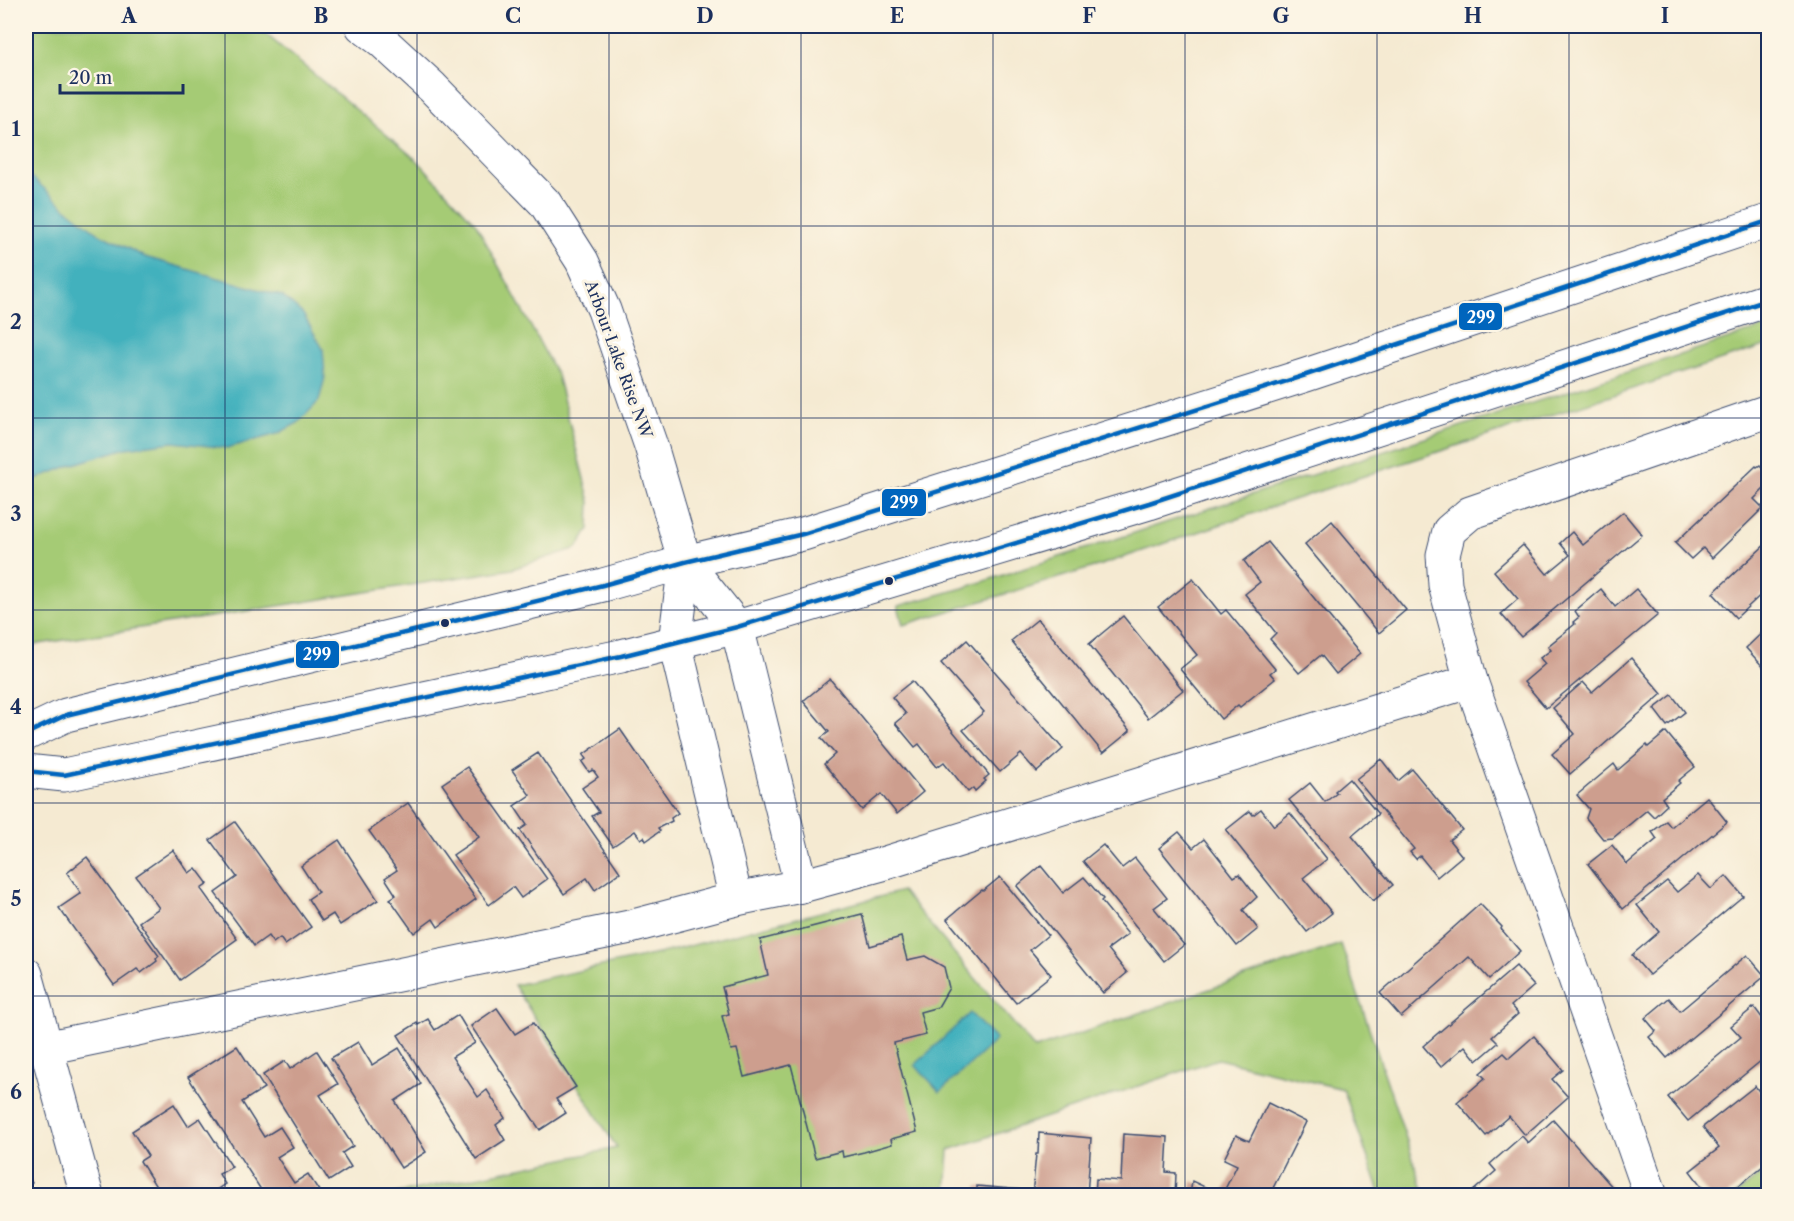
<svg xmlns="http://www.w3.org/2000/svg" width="1794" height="1221" font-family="'Libre Caslon Text',serif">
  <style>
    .green { fill: #a5cb75; stroke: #607d6a; stroke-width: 1.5 }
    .water { fill: #42b1bd; stroke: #2e708e; stroke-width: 1.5 }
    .building { fill: #cd9e8e }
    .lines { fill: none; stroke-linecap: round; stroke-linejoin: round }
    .minor-casing { stroke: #3c4b6f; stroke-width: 35 }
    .minor { stroke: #fff; stroke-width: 33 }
    .bus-1-casing { stroke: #fcf5e5; stroke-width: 9 }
    .bus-1 { stroke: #0065bd; stroke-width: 4.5 }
    .grid { fill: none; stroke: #1b2f5e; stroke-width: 1.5; stroke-opacity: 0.55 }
    .bus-dot { fill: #1b2f5e; stroke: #fcf5e5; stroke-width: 2 }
    .labels { text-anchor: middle; stroke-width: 6; stroke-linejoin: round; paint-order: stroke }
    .street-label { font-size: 16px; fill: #1b2f5e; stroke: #fcf5e5 }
    .line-badge { stroke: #fcf5e5; stroke-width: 2 }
    .badge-label { font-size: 16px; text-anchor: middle; font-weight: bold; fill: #fff }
    .neatline { fill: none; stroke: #1b2f5e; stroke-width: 2 }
    .grid-label { font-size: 20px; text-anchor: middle; font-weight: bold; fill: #1b2f5e }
  </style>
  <rect width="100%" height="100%" fill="#fcf5e5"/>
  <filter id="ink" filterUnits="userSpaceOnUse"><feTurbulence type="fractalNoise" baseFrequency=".0167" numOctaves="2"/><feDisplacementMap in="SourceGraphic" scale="12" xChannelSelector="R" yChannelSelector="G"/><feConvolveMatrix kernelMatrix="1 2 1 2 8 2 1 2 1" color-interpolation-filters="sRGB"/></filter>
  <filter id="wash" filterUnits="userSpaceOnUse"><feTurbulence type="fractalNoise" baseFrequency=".008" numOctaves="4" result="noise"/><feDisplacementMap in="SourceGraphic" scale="24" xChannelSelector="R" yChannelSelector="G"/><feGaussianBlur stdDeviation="1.35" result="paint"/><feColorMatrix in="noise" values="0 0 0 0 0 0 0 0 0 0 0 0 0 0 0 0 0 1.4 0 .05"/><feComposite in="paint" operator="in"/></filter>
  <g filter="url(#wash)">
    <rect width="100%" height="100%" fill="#f5ead2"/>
    <!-- green -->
    <g class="green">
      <path d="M26 26H256L418 161 476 224 557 375 590 502 589 529 577 548 512 569 26 646Z"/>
      <path d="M1768 326V345L1373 473 1101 565 903 625 898 606 963 588 1131 534Z"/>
      <path d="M902 891 1035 1049 1341 944 1425 1195H1381L1343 1089 1218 1059 949 1150 946 1195 384 1196 617 1148 514 985 662 953Z"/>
      <path d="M1768 1169V1195H1735Z"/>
    </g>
    <!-- water -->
    <g class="water">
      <path d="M26 172 67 209 98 233 145 257 282 296 303 314 323 349 325 377 319 401 298 423 277 434 227 448 173 442 126 448 71 465 26 483Z"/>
      <path d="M970 1013 996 1040 940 1092 915 1065Z"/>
    </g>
    <g id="blocks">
      <!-- building -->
      <g class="building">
        <path d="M1760 465 1768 474V485L1754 499 1763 508 1712 558 1703 548 1691 559 1675 543 1756 466 1757 467Z"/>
        <path d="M1623 512 1642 535 1521 637 1501 614 1518 599 1494 571 1523 545 1547 574 1570 555 1560 543 1572 532 1583 545Z"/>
        <path d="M1332 521 1406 610 1379 633 1305 544Z"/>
        <path d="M1268 542 1360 654 1336 674 1321 655 1299 673 1270 639 1276 633 1245 594 1260 582 1244 561Z"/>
        <path d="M1768 542V588L1736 618 1713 593Z"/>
        <path d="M1193 579 1221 614 1226 610 1275 669 1270 673 1275 679 1240 707 1238 705 1221 719 1180 669 1197 655 1158 607Z"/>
        <path d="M1601 589 1615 607 1636 589 1658 615 1546 708 1524 682 1545 664 1540 658 1551 650 1548 646 1575 624 1573 622 1579 617 1575 611Z"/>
        <path d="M1123 616 1183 690 1148 718 1089 644Z"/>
        <path d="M1038 619 1130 731 1103 753 1011 641Z"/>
        <path d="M1768 627V668L1766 670 1746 648Z"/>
        <path d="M967 640 1063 749 1037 772 1021 754 1000 772 963 730 984 712 941 663Z"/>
        <path d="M1631 658 1662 694 1570 774 1552 754 1575 734 1553 708 1583 682 1592 692Z"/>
        <path d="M830 679 923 792 897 814 881 794 862 810 824 764 835 754 821 738 829 732 803 701Z"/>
        <path d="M912 681 989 775 984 779 986 781 975 791 973 788 968 792 944 762 937 767 919 744 915 747 895 723 906 714 892 697Z"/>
        <path d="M1672 695 1685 712 1667 726 1654 709Z"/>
        <path d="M620 729 678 813 671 818 672 821 658 828 660 831 646 841 644 837 641 839 635 831 613 846 592 816 599 812 582 788 598 777 593 770 589 772 582 762 586 759 583 755Z"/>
        <path d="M1666 732 1695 767 1678 781 1680 783 1662 798 1667 805 1654 817 1647 810 1613 838 1603 839 1586 818 1589 809 1577 795 1614 764 1618 770 1647 745 1648 747Z"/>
        <path d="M538 753 620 872 595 890 587 878 564 894 520 830 527 825 514 806 530 795 512 770Z"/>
        <path d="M1381 759 1398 781 1412 769 1462 830 1449 840 1462 856 1437 877 1420 856 1416 859 1410 852 1414 849 1356 779Z"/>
        <path d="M467 767 547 879 521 898 513 887 489 905 453 855 479 837 442 784Z"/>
        <path d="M1349 779 1378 814 1352 836 1393 885 1373 901 1289 800 1310 783 1325 802 1337 793 1335 791Z"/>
        <path d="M1707 797 1727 822 1623 909 1588 864 1612 845 1627 864 1657 839 1652 832 1666 821 1671 827Z"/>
        <path d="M408 803 476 899 438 927 433 919 414 933 390 899 396 895 385 878 397 870 369 831Z"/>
        <path d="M1261 809 1274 826 1290 813 1327 859 1303 878 1332 913 1307 932 1226 830 1250 811 1253 815Z"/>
        <path d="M235 822 311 927 285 945 280 938 273 943 268 936 254 946 215 893 237 877 210 840Z"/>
        <path d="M1179 832 1193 848 1204 839 1234 877 1239 874 1257 897 1243 910 1258 929 1237 946 1159 848Z"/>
        <path d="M339 840 378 900 340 925 333 914 322 921 308 899 318 892 301 866Z"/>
        <path d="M1103 845 1122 868 1135 858 1167 898 1154 908 1184 945 1164 961 1083 861Z"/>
        <path d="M173 850 189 873 196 868 208 884 201 889 237 939 180 980 139 922 159 908 136 876Z"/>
        <path d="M87 857 159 956 156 959 157 961 141 973 137 969 114 985 59 908 81 893 67 873Z"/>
        <path d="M1041 866 1063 893 1084 877 1103 899 1101 901 1128 934 1108 949 1127 973 1103 993 1017 886Z"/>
        <path d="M1698 875 1711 889 1726 876 1743 896 1649 975 1632 955 1659 932 1637 905 1667 881 1677 892Z"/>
        <path d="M1000 877 1048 935 1030 950 1051 975 1016 1003 947 919 982 890 983 891Z"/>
        <path d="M1480 904 1502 927 1501 929 1520 951 1489 979 1469 957 1401 1017 1380 993Z"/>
        <path d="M862 914 870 946 901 937 907 960 925 956 944 967 949 988 938 1007 920 1012 926 1035 894 1043 917 1132 891 1139 892 1144 864 1152 843 1157 842 1151 815 1158 791 1065 744 1077 737 1049 731 1050 722 1016 729 1014 722 987 768 975 760 940Z"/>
        <path d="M1747 955 1765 976 1667 1058 1649 1037 1656 1031 1645 1018 1669 998 1680 1011Z"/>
        <path d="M1516 966 1534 986 1511 1006 1518 1014 1492 1037 1498 1043 1477 1061 1465 1046 1441 1067 1423 1046Z"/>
        <path d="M1754 1007 1763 1019 1768 1014V1055L1688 1121 1668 1097 1741 1037 1731 1026Z"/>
        <path d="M497 1008 515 1034 533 1023 576 1087 556 1099 566 1113 540 1130 471 1026Z"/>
        <path d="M458 1015 475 1043 452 1057 478 1097 487 1090 505 1118 496 1125 505 1140 476 1159 398 1035 417 1023 418 1025 428 1019 435 1030Z"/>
        <path d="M1534 1036 1563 1070 1552 1079 1568 1097 1525 1135 1509 1116 1486 1136 1457 1102 1485 1078 1480 1073 1504 1053 1509 1058Z"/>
        <path d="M358 1042 372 1065 399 1048 421 1084 395 1101 426 1152 401 1168 331 1058Z"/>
        <path d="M237 1046 264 1088 242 1102 264 1137 280 1127 293 1147 277 1157 294 1183 308 1174 321 1194 319 1196H295L289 1187 277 1196H265L188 1077Z"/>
        <path d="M317 1051 338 1084 320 1095 353 1146 342 1153 351 1167 329 1181 263 1075 285 1061 290 1069Z"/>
        <path d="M1755 1086 1768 1103V1162L1726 1196H1709L1690 1171 1719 1148 1703 1127Z"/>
        <path d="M1268 1103 1306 1122 1269 1196H1190L1192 1181 1222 1195 1237 1165 1224 1159 1236 1135 1249 1141Z"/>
        <path d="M174 1104 188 1126 200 1118 232 1167 219 1174 225 1184 207 1196H156L160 1193 140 1161 148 1156 132 1131Z"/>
        <path d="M1553 1120 1615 1190 1603 1196H1474L1472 1192 1496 1171 1490 1164 1522 1136 1528 1143Z"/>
        <path d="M1039 1133 1091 1138 1087 1196H1032L1036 1154H1038Z"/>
        <path d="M1123 1134 1168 1137 1166 1172 1176 1173 1175 1196H1095L1096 1179 1121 1181Z"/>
        <path d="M26 1174 32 1183 26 1189Z"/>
        <path d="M977 1186 1023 1190V1196H977Z"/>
      </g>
    </g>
  </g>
  <g filter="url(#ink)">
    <use href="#blocks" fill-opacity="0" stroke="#3c4b6f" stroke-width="1.5"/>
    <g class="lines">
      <defs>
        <g id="minor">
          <path d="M362 26 382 41 432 87 545 203 582 261 604 310 651 446 685 562 737 627 801 886"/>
          <path d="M685 562 675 643 736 899"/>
          <path d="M26 734 66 715 603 585 685 562 803 534 1306 375 1768 221"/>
          <path d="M26 771 64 775 621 656 737 627 1149 503 1768 300"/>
          <path d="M26 974 87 1196"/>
          <path d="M45 1048 630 927 736 899 801 886 882 864 1471 681"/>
          <path d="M1651 1196 1471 681 1445 585 1443 555 1449 531 1470 513 1768 411"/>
        </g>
      </defs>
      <!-- minor casing -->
      <use href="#minor" class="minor-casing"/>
      <!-- minor -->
      <use href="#minor" class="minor"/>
      <defs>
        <g id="bus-1">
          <path d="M26 734 66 715 603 585 685 562 803 534 1306 375 1768 221"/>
          <path d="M26 771 64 775 621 656 737 627 1149 503 1768 300"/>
        </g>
      </defs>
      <!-- bus-1 casing -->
      <use href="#bus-1" class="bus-1-casing"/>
      <!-- bus-1 -->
      <use href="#bus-1" class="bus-1"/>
    </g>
  </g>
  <!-- grid -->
  <path class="grid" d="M225 26V1196M417 26V1196M609 26V1196M801 26V1196M993 26V1196M1185 26V1196M1377 26V1196M1569 26V1196M26 226H1768M26 418H1768M26 610H1768M26 803H1768M26 996H1768"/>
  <!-- markers -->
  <g class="bus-dot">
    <circle cx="889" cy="581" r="5"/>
    <circle cx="445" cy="623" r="5"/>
  </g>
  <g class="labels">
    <!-- street labels -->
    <g class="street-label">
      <text transform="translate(619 359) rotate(70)" y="6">Arbour Lake Rise NW</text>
    </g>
  </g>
  <g class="line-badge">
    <rect x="1458" y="302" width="45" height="29" rx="6" fill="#0065bd"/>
    <rect x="881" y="488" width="46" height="29" rx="6" fill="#0065bd"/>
    <rect x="295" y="640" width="45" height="29" rx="6" fill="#0065bd"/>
  </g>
  <g class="badge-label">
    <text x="1481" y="323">299</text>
    <text x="904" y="508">299</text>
    <text x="317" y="660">299</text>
  </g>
  <!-- margin -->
  <rect width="1794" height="1221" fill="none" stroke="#fcf5e5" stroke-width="66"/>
  <!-- scale -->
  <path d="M60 84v9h123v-9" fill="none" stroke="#1b2f5e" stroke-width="3"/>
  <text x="69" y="84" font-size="18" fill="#1b2f5e" stroke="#fcf5e5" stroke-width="4.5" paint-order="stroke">20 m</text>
  <rect x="33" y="33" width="1728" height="1155" class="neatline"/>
  <g class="grid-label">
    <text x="129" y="23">A</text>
    <text x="321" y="23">B</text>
    <text x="513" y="23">C</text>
    <text x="705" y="23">D</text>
    <text x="897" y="23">E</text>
    <text x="1089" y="23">F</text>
    <text x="1281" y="23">G</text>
    <text x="1473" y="23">H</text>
    <text x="1665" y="23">I</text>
    <text x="16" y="136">1</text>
    <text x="16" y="329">2</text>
    <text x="16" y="521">3</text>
    <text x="16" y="714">4</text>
    <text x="16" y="906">5</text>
    <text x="16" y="1099">6</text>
  </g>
</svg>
